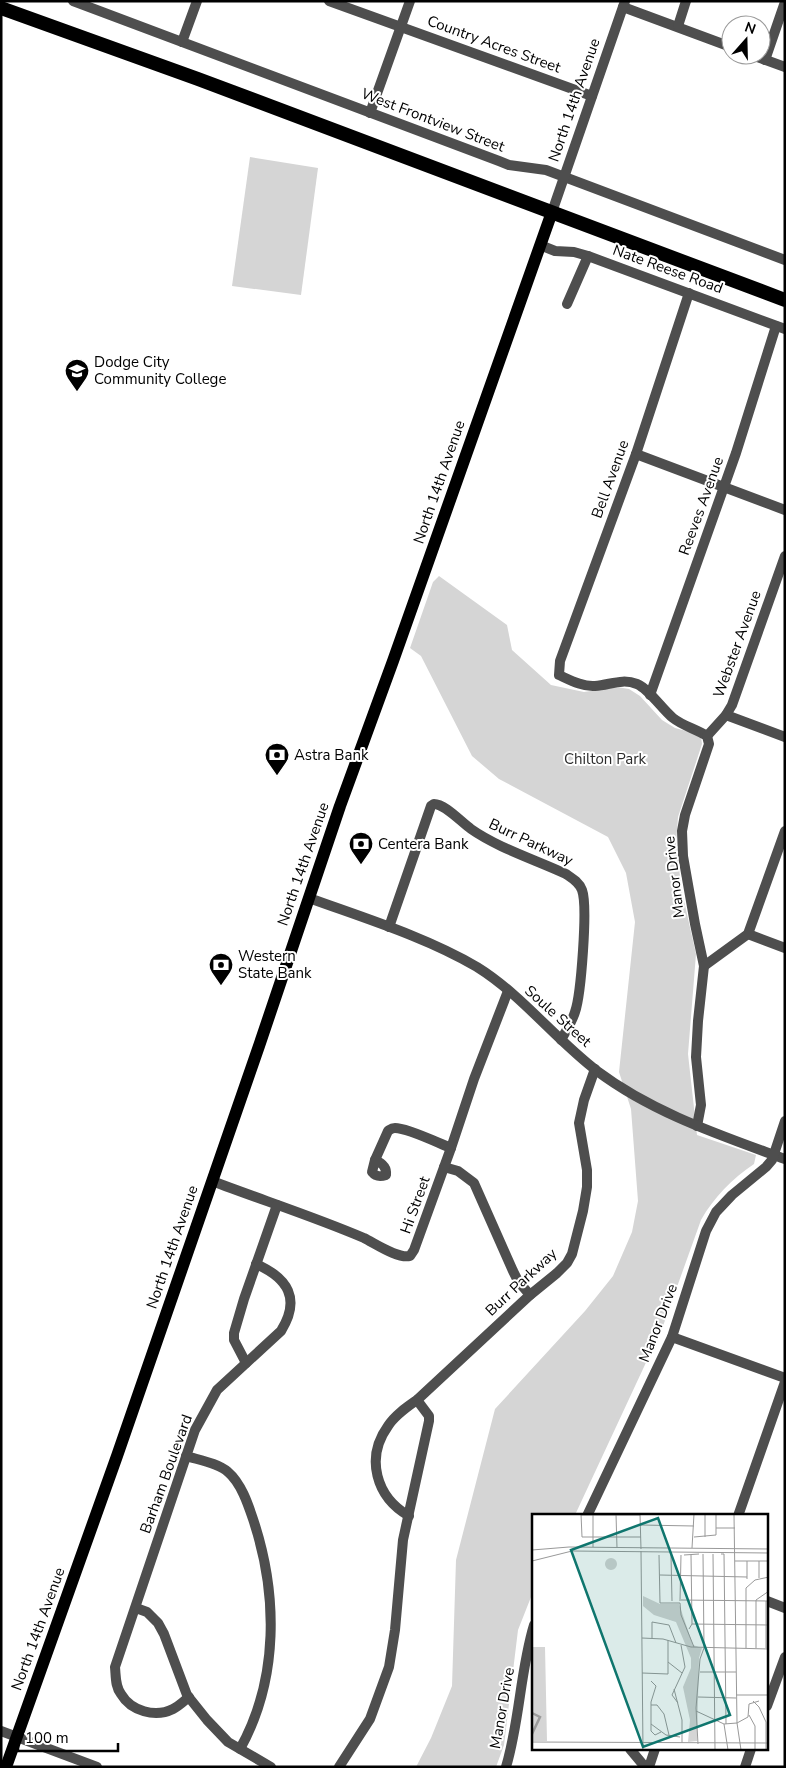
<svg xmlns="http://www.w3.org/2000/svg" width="786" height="1768" font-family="'Nunito Sans',sans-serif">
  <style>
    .green { fill: #d5d5d5 }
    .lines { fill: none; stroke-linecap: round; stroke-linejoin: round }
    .minor { stroke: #4e4e4e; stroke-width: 10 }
    .major { stroke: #000; stroke-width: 12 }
    .highway { stroke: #000; stroke-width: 14 }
    .labels { text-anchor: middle; stroke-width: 4; stroke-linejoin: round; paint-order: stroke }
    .street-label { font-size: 15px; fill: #000; stroke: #fff }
    .poi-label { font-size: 15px; fill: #000; stroke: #fff; text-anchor: start }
    .park-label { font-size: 15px; fill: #2c2c2c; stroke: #fff }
    .inset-river { fill: none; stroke: #9c9c9c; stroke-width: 2.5 }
    .inset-road { fill: none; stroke: #999; stroke-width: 1 }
    .view { fill: #0f766e; fill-opacity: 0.15; stroke: #0f766e; stroke-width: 2.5 }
    .inset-edge { fill: none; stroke: #000; stroke-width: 2.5 }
  </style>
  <rect width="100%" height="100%" fill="#fff"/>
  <!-- green -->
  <g class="green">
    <path d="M250 157 318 168 301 295 232 286Z"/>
    <path d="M439 576 507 625 512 650 551 685 584 692 617 687 629 689 640 696 662 720 675 728 694 733 701 737 702 744 678 817 676 845 682 892 696 954 688 1054 697 1135 756 1155 754 1164C732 1179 714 1197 701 1220L663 1326 575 1515 534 1516 533 1592 518 1630 504 1745 496 1767H416L431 1738 452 1686 456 1560 495 1409 585 1311 613 1276 632 1232 638 1201 631 1109 619 1072 635 922 626 873 608 837 499 779 472 756 421 656 410 648 433 582Z"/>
  </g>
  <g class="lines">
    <!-- minor -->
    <g class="minor">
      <path d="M73 1 499 161 509 165 546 170 785 260"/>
      <path d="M329 1 592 96"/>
      <path d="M623 7 731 47"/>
      <path d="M678 26 686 1"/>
      <path d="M182 42 197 1"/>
      <path d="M752 55 785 67"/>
      <path d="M765 60 785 2"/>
      <path d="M370 113 410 1"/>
      <path d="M552 212 625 1"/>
      <path d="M540 245 555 251 574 252 588 256 785 329"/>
      <path d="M689 293 636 454 560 661 559 675C570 680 583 687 595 686 610 685 622 678 637 684 649 689 662 709 673 718 683 726 696 729 707 736L709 744 685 815 682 831 683 856 695 924 704 966 698 1021 696 1057 701 1105 697 1126"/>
      <path d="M567 304 588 256"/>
      <path d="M636 454 785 510"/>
      <path d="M650 695 736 453 776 326"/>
      <path d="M726 715 785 737"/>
      <path d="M707 736 726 715 732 705 785 556"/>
      <path d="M309 898C364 918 426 937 477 967 522 995 555 1039 597 1071 653 1113 720 1135 785 1159"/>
      <path d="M389 927 431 806 434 804C445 804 461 822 471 829 498 848 536 860 566 874 572 878 579 882 582 890 588 906 581 995 575 1012 572 1022 566 1031 561 1040"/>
      <path d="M748 934 785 948"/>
      <path d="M704 966 748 934 785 831"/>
      <path d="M375 1160 388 1131C391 1129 391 1128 395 1128 408 1128 438 1143 451 1148"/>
      <path d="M375 1160C382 1163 387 1167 386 1175 380 1177 376 1177 372 1172Z"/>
      <path d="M444 1167 458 1171 474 1183 513 1271 518 1281 530 1295"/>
      <path d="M212 1181C262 1200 315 1217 364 1238 376 1244 398 1259 410 1256L414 1250 451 1148 474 1079 508 991"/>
      <path d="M672 1337 785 1378"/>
      <path d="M246 1363 234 1340V1333L244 1299 277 1205"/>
      <path d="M186 1456C199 1460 218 1463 228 1472 241 1483 248 1504 253 1519 278 1594 279 1679 240 1749"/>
      <path d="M409 1516C376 1497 365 1458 388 1426 395 1415 407 1407 417 1400L530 1295 557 1273 567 1263 572 1254 583 1211 587 1187V1170L579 1123 584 1100 595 1069"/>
      <path d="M587 1516 672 1337 706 1231 716 1212 732 1195 766 1167 772 1160 785 1121"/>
      <path d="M738 1516 785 1382"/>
      <path d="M767 1601 785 1608"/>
      <path d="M136 1608 147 1612 158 1623 164 1634 187 1695 207 1720 228 1742 271 1767"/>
      <path d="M189 1697C184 1701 179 1706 173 1709 155 1718 131 1711 121 1694 115 1686 116 1677 115 1667L195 1430 217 1390 281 1331C301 1299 288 1278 256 1264"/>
      <path d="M767 1706 785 1657"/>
      <path d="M1 1731 97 1767"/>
      <path d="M630 1749 645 1767"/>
      <path d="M339 1767 370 1719 389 1667 395 1630 403 1540 429 1421V1416L417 1400"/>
      <path d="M506 1767C520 1720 520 1671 534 1625"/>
      <path d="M649 1767 655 1749"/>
      <path d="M745 1767 751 1749"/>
    </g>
    <!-- major -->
    <path class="major" d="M6 1767 117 1456 259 1046 340 806 393 661 552 212"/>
    <!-- highway -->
    <path class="highway" d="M1 8 198 79 785 300"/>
  </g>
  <!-- icons -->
  <defs>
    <symbol id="university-pin" viewBox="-11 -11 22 30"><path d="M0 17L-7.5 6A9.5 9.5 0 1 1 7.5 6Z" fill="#000" stroke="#fff"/><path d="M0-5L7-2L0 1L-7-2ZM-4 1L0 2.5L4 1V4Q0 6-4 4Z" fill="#fff"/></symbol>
    <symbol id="bank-pin" viewBox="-11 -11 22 30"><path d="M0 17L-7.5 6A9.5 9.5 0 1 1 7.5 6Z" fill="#000" stroke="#fff"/><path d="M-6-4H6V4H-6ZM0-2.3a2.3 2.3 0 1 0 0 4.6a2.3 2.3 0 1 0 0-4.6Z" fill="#fff"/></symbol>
  </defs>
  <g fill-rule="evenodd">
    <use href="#university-pin" x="63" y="357" width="28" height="38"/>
    <use href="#bank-pin" x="263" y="741" width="28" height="38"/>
    <use href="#bank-pin" x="347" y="830" width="28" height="38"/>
    <use href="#bank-pin" x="207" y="951" width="28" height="38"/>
  </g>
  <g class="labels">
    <!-- street labels -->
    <g class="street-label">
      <text transform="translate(494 44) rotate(20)" y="5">Country Acres Street</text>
      <text transform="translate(574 100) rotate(-71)" y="5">North 14th Avenue</text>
      <text transform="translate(433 120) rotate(21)" y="5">West Frontview Street</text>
      <text transform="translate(668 269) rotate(20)" y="5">Nate Reese Road</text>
      <text transform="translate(610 479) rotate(-70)" y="5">Bell Avenue</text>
      <text transform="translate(439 482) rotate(-71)" y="5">North 14th Avenue</text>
      <text transform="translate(701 506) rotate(-70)" y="5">Reeves Avenue</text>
      <text transform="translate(737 644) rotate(-70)" y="5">Webster Avenue</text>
      <text transform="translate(531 842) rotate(25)" y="5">Burr Parkway</text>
      <text transform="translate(303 864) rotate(-71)" y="5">North 14th Avenue</text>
      <text transform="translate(674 877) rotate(-97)" y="5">Manor Drive</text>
      <text transform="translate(558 1016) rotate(42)" y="5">Soule Street</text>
      <text transform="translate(415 1205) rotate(-70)" y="5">Hi Street</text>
      <text transform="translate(172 1247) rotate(-71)" y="5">North 14th Avenue</text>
      <text transform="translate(521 1282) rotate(-43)" y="5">Burr Parkway</text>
      <text transform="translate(658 1323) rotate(-69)" y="5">Manor Drive</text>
      <text transform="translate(166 1474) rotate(-70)" y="5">Barham Boulevard</text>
      <text transform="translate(38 1629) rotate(-70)" y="5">North 14th Avenue</text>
      <text transform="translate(502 1708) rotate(-80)" y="5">Manor Drive</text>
    </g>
    <!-- poi labels -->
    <g class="poi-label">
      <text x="94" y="367">Dodge City<tspan x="94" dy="17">Community College</tspan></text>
      <text x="294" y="760">Astra Bank</text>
      <text x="378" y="849">Centera Bank</text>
      <text x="238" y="961">Western<tspan x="238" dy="17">State Bank</tspan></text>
    </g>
    <!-- park labels -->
    <g class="park-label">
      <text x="605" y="764">Chilton Park</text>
    </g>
  </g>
  <!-- overview -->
  <g transform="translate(532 1514)">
    <rect width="236" height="236" fill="#fff"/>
    <path d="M73 50a6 6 0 1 1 12 0a6 6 0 1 1-12 0ZM111 82 128 90H147L161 131 170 134 167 144 165 227 156 228 158 206 151 173 159 154V144L144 108 122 101 111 92ZM0 133H13L15 227H0Z" fill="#d5d5d5"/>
    <path class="inset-river" d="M0 199 8 203 0 220"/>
    <path class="inset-road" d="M49 0 50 23H109M61 0V33M84 0 85 34M108 0 109 35M173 0V23M202 0 205 209 209 236M49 1H108M109 11 162 12M184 14H203M162 23 184 21V0M160 34 162 0M0 36 37 33 237 35M109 37 111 236M181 40 183 236M189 40H192L194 210M127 41 128 89H148L149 101 162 133M139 41 140 87M152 41 167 40M0 47 40 37 237 39M203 47H237M215 47V65M227 47V64M128 61 215 63M149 86 237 87M148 87 149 41M234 87V134M160 110 237 111M157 115 160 110 159 41M110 124 131 125 159 133 237 135M120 124V108L137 111 144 129M214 134V74L223 66 237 63M224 134V86L237 77M136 148 150 159M168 158H204M110 159 136 160V126M119 167 124 172 119 188V217L123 221 129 218M142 175 150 206V229M204 181H237M166 183 204 184M221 187 227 193 234 208V236M146 189 140 181 153 153 149 131M119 191H125L132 200 137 221M164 197 192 210 205 209 216 203M217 201 223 212V236M216 203 217 190 227 187M119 210 134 221 148 223M192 210 196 236M0 228 237 229M166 230 164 194 168 145 172 134 171 40"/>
    <path class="view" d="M126 4 198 201 111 233 39 36Z"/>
    <rect width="236" height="236" class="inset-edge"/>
  </g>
  <!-- border -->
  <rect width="786" height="1768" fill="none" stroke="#000000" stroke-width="5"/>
  <!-- north arrow -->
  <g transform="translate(746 40) rotate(20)"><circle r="24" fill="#ffffff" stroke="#999999"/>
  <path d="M0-4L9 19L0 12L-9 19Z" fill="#000000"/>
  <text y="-8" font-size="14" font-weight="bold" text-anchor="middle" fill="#000000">N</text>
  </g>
  <!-- scale -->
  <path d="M18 1743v8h100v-8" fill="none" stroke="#000000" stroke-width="2.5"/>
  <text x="25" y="1743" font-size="15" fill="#000000" stroke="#ffffff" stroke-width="4" paint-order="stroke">100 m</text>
</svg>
